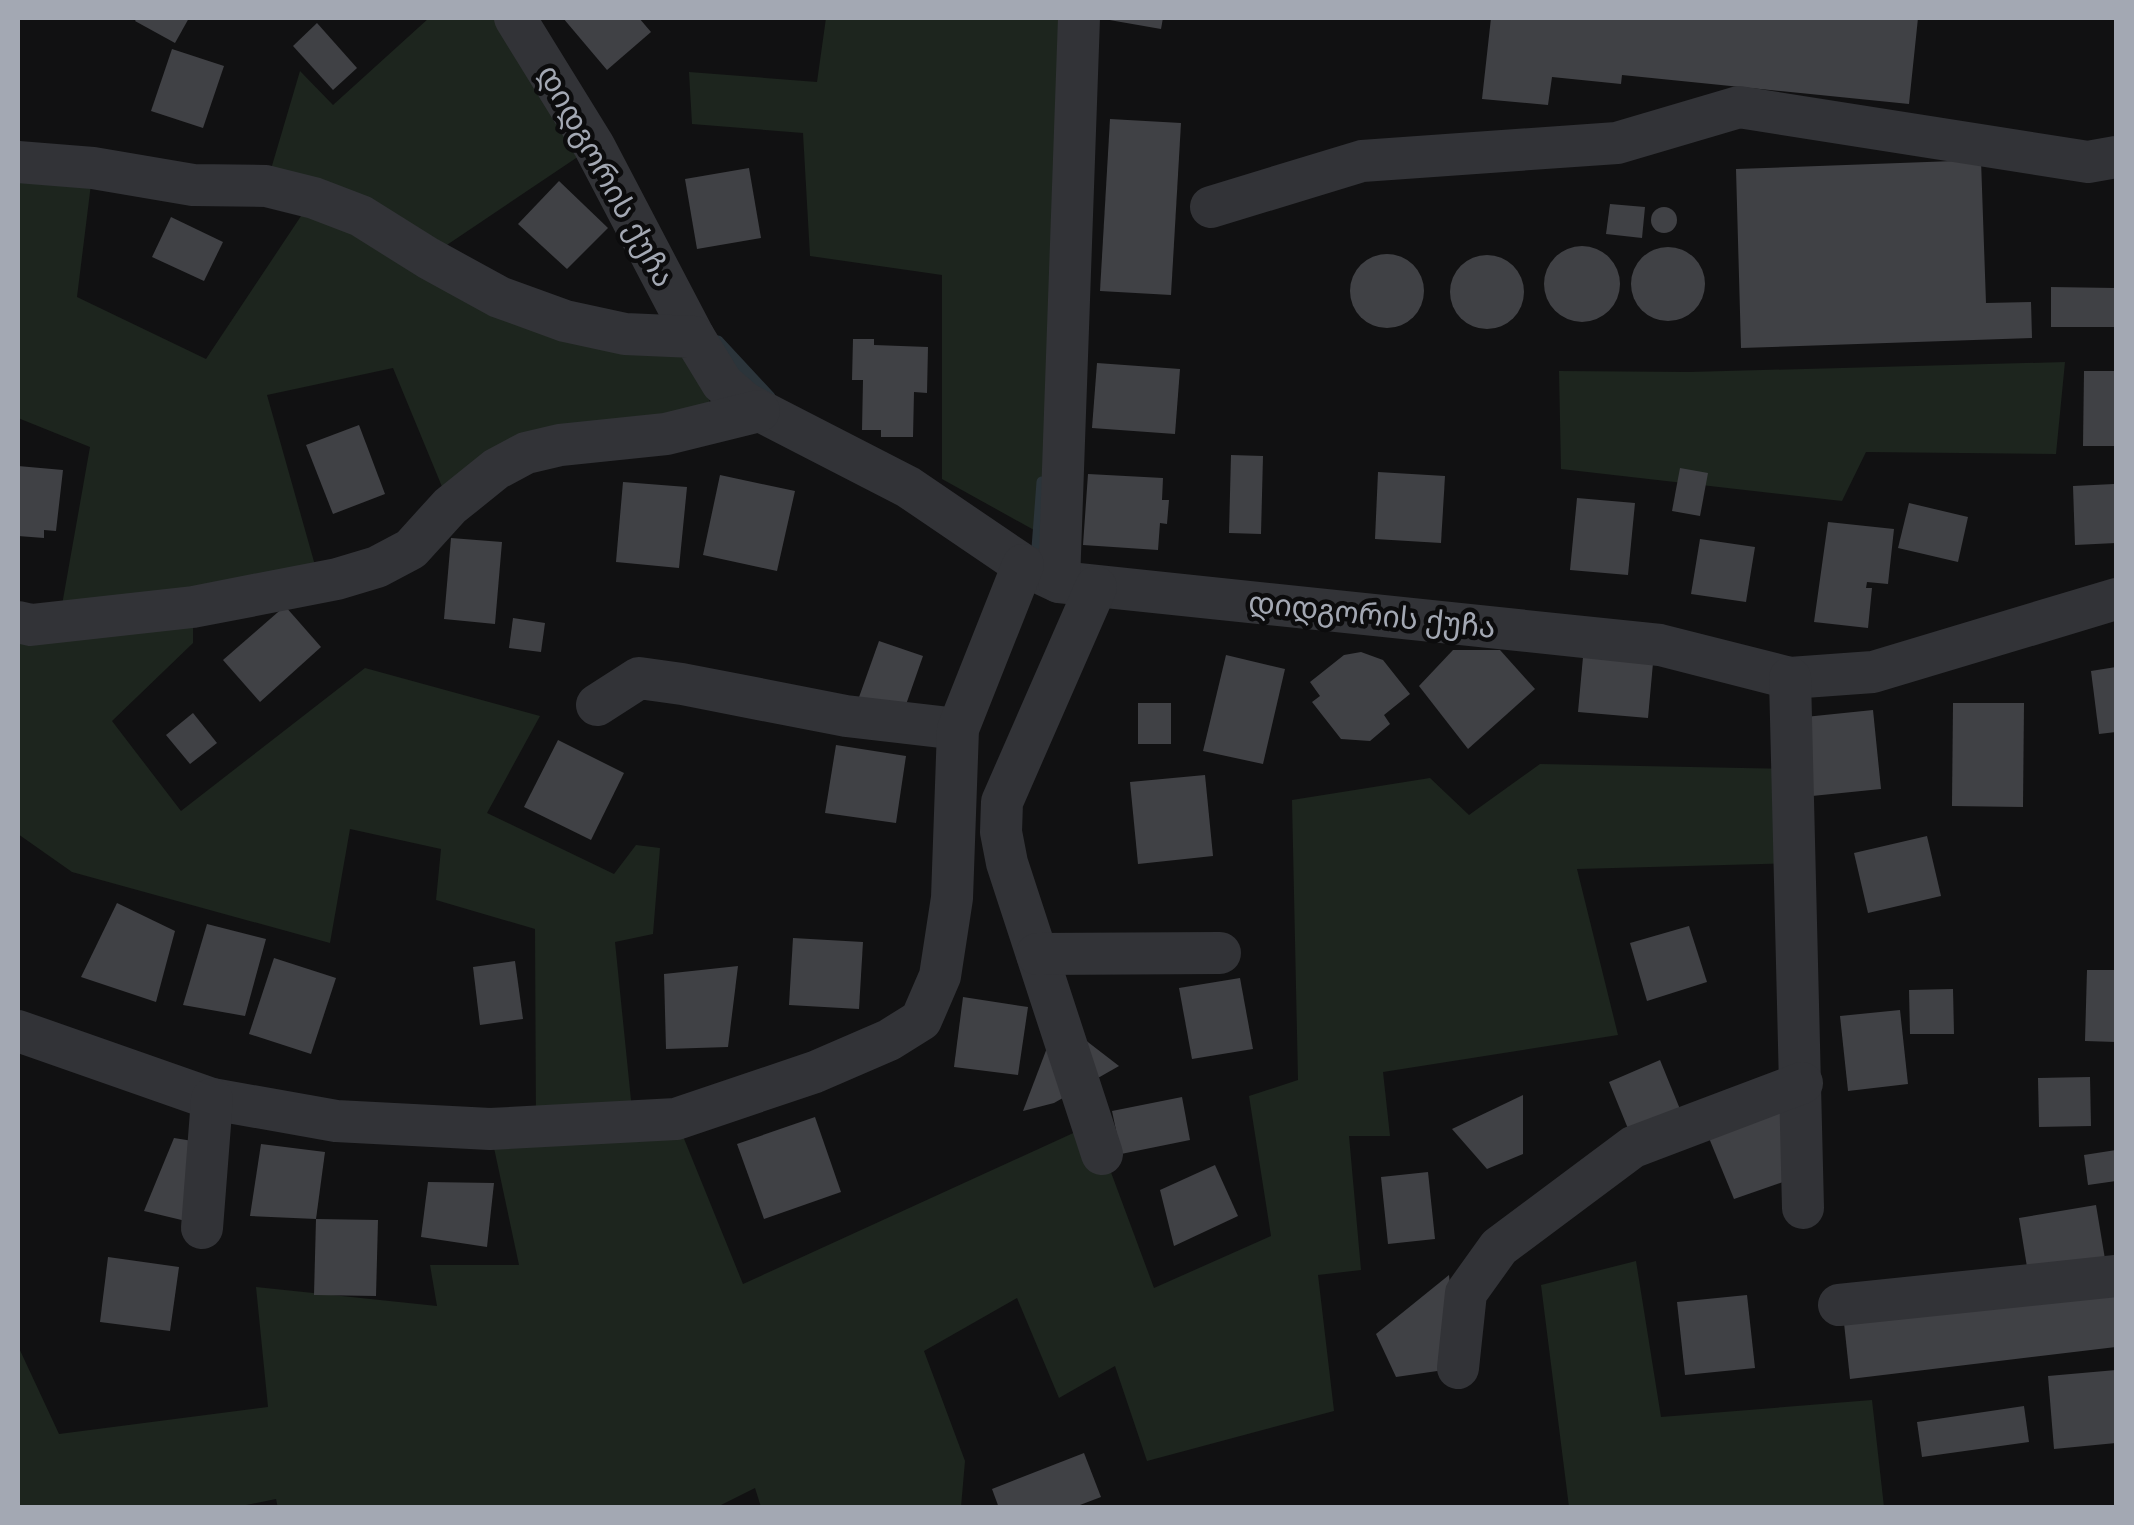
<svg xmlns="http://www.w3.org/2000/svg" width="2134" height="1525" font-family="'PT Sans','Noto Sans Georgian',sans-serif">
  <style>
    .green { fill: #1d251e }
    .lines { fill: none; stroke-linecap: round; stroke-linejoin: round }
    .stream { stroke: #2b343a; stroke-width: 11 }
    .building { fill: #404145 }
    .minor { stroke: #323337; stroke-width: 42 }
    .labels { text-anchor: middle; stroke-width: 9; stroke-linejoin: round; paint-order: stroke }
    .street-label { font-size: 30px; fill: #a3a8b3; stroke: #0c0c0d }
  </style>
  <rect width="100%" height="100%" fill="#111112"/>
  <!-- green -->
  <g class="green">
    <path d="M429 18H515L594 146 429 257 686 343 713 390 702 423 560 445 450 506 393 368 267 395 320 583 193 607V643L112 721 181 811 365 668 540 716 487 813 614 874 636 845 660 848 653 934 615 942 633 1120 676 1119 743 1284 1093 1124 1154 1288 1271 1236 1249 1096 1298 1080 1292 800 1430 778 1469 815 1540 764 1793 769 1795 863 1577 869 1618 1035 1383 1072 1390 1136H1349L1361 1270 1318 1275 1334 1411 1147 1461 1115 1366 1059 1398 1017 1298 924 1351 965 1461 961 1507H761L755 1488 715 1508H278L276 1499 232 1508H18V1346L59 1434 268 1407 256 1287 437 1306 430 1265H519L490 1129 536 1126 535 929 436 900 441 849 350 829 330 943 72 872 18 834V635L59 622 90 447 18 418V162L93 168 77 297 206 359 313 198 266 186 300 71 333 105Z"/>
    <path d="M826 18H1079L1067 323 1034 530 942 479V275L810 256 803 133 692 124 689 72 817 82Z"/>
    <path d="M2065 362 2056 454 1866 452 1842 501 1561 469 1559 371 1689 372Z"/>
    <path d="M1636 1261 1661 1417 1872 1400 1884 1507H1569L1541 1285Z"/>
  </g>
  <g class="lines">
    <!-- stream -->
    <g class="stream">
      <path d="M718 341 770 397"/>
      <path d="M1037 548 1042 482"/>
    </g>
  </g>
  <!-- building -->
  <g class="building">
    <path d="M137 18H189L175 43 135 21Z"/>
    <path d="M563 18H639L651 32 607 70Z"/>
    <path d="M1098 18H1163L1161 29Z"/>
    <path d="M1491 18H1918L1909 104 1622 75 1621 84 1552 77 1548 105 1482 99Z"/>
    <path d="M317 23 357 68 333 90 293 46Z"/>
    <path d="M172 49 224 66 203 128 151 111Z"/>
    <path d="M1110 119 1181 123 1171 295 1100 291Z"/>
    <path d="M1981 160 1986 303 2031 302 2032 338 1741 348 1736 169Z"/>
    <path d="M749 168 761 238 697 249 685 179Z"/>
    <path d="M559 181 608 228 567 269 518 224Z"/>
    <path d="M1610 204 1645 207 1642 238 1606 234Z"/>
    <circle cx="1664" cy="220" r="13"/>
    <path d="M171 217 223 242 204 281 152 257Z"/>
    <circle cx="1582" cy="284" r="38"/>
    <circle cx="1668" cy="284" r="37"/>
    <circle cx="1387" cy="291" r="37"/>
    <circle cx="1487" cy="292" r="37"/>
    <path d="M2051 287 2116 288V327H2051Z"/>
    <path d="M853 339H874V345L928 347 927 393 914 392 913 437H881V430H862L863 380H852Z"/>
    <path d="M1097 363 1180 369 1175 434 1092 428Z"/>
    <path d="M2084 371H2116V446H2083Z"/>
    <path d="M359 425 385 494 333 514 306 445Z"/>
    <path d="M1231 455 1263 456 1261 534 1229 533Z"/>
    <path d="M18 466 63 470 56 531 44 530V538L18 536Z"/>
    <path d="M1680 468 1708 473 1700 516 1672 511Z"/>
    <path d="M1378 472 1445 476 1441 543 1375 539Z"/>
    <path d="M1088 474 1163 478 1162 500H1169L1167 524 1160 523 1158 550 1083 545Z"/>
    <path d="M720 475 795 491 777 571 703 555Z"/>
    <path d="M623 482 687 487 679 568 616 562Z"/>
    <path d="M2114 484 2116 543 2075 545 2073 486Z"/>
    <path d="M1577 498 1635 503 1628 575 1570 570Z"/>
    <path d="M1909 503 1968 517 1958 562 1898 548Z"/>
    <path d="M1828 522 1894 529 1888 584 1867 582 1866 588H1872L1868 628 1814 622Z"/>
    <path d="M451 538 502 542 495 624 444 619Z"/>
    <path d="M1700 539 1755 547 1746 602 1691 594Z"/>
    <path d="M285 606 321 647 260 702 223 660Z"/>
    <path d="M513 618 545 623 541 652 509 648Z"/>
    <path d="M879 641 923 656 902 716 858 700Z"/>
    <path d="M1584 646 1654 652 1648 718 1578 712Z"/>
    <path d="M1453 650H1500L1535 689 1468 749 1419 686Z"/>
    <path d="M1361 652 1383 660 1410 694 1384 715 1390 724 1370 741 1341 739 1312 702 1320 696 1310 682 1344 655Z"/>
    <path d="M1226 655 1285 669 1263 764 1203 751Z"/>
    <path d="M2116 667V732L2099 734 2091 671Z"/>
    <rect x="1138" y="703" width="33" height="41"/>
    <path d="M1953 703H2024L2023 807 1952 806Z"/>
    <path d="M1873 710 1881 789 1812 796 1805 717Z"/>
    <path d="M193 713 217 743 190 764 166 735Z"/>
    <path d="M558 740 624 773 591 840 524 807Z"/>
    <path d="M836 745 906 756 896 823 825 813Z"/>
    <path d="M1205 775 1213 856 1138 864 1130 782Z"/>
    <path d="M1927 836 1941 896 1868 913 1854 853Z"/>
    <path d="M117 903 175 931 156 1002 81 977Z"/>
    <path d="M207 924 266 939 245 1016 183 1005Z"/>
    <path d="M1689 926 1707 982 1647 1001 1630 943Z"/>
    <path d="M793 938 863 942 859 1009 789 1005Z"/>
    <path d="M274 958 336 978 311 1054 249 1034Z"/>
    <path d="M515 961 523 1019 480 1025 473 967Z"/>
    <path d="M738 966 728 1047 666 1049 664 974Z"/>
    <path d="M2087 970H2116V1042L2085 1041Z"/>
    <path d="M1240 978 1253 1049 1192 1059 1179 988Z"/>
    <path d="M1953 989 1954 1034H1910L1909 990Z"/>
    <path d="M963 997 1028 1007 1018 1075 954 1067Z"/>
    <path d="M1900 1010 1908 1084 1848 1091 1840 1016Z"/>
    <path d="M1058 1019 1119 1066 1054 1103 1023 1111Z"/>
    <path d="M1660 1060 1682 1114 1631 1136 1609 1082Z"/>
    <path d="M2090 1077 2091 1126 2039 1127 2038 1078Z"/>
    <path d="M1784 1089 1803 1175 1734 1199 1702 1121Z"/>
    <path d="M1523 1095V1154L1487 1169 1452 1129Z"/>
    <path d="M1182 1097 1190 1140 1121 1154 1112 1111Z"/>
    <path d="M815 1117 841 1192 764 1219 737 1144Z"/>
    <path d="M174 1138 224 1146 190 1222 144 1211Z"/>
    <path d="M261 1144 325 1152 316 1219 250 1216Z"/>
    <path d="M2116 1150V1181L2088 1185 2084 1155Z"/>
    <path d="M1215 1165 1238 1216 1174 1246 1160 1190Z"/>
    <path d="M1428 1172 1435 1239 1388 1244 1381 1177Z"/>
    <path d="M428 1182 494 1183 487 1247 421 1237Z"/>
    <path d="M2096 1205 2105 1259 2028 1273 2019 1218Z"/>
    <path d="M316 1219 378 1220 376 1296 314 1295Z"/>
    <path d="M108 1257 179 1267 170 1331 100 1322Z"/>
    <path d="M1449 1275 1458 1368 1396 1377 1376 1334Z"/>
    <path d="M2116 1291V1347L1850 1379 1844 1323Z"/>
    <path d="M1747 1295 1755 1368 1685 1375 1677 1302Z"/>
    <path d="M2116 1370V1443L2054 1449 2048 1376Z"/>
    <path d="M2024 1406 2029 1442 1922 1457 1917 1422Z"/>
    <path d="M1084 1453 1101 1497 1072 1508H999L992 1489Z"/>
  </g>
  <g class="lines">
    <!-- minor -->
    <g class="minor">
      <path d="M515 18 594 146 694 337"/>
      <path d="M18 162 93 168 193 185 266 186 314 198 361 216 428 258 499 297 565 321 625 334 694 337 722 383 745 403 908 487 1023 565 1059 582 1660 645 1790 678 1873 672 2116 599"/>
      <path d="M1211 207 1362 161 1617 143 1739 107 2088 162 2116 157"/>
      <path d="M1059 582 1079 18"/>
      <path d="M1096 587 1002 802 1001 832 1007 863 1102 1154"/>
      <path d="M18 622 31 625 193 607 337 579 377 567 411 549 450 506 496 469 526 453 560 445 666 434 759 411"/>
      <path d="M1790 678 1803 1208"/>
      <path d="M597 705 639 678 682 684 846 716 958 729"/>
      <path d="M1037 954 1220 953"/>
      <path d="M18 1031 212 1099 336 1121 490 1129 676 1119 815 1072 889 1040 921 1020 940 976 952 898 958 729 1023 565"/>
      <path d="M202 1228 212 1099"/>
      <path d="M1839 1305 2116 1276"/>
      <path d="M1458 1368 1466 1293 1499 1247 1633 1147 1802 1083"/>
    </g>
  </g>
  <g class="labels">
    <!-- street labels -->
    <g class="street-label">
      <text transform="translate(606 176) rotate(61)" y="10">დიდგორის ქუჩა</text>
      <text transform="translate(1372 615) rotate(6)" y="10">დიდგორის ქუჩა</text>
    </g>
  </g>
  <!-- border -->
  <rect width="2134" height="1525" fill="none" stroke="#a3a8b3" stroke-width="40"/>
</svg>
